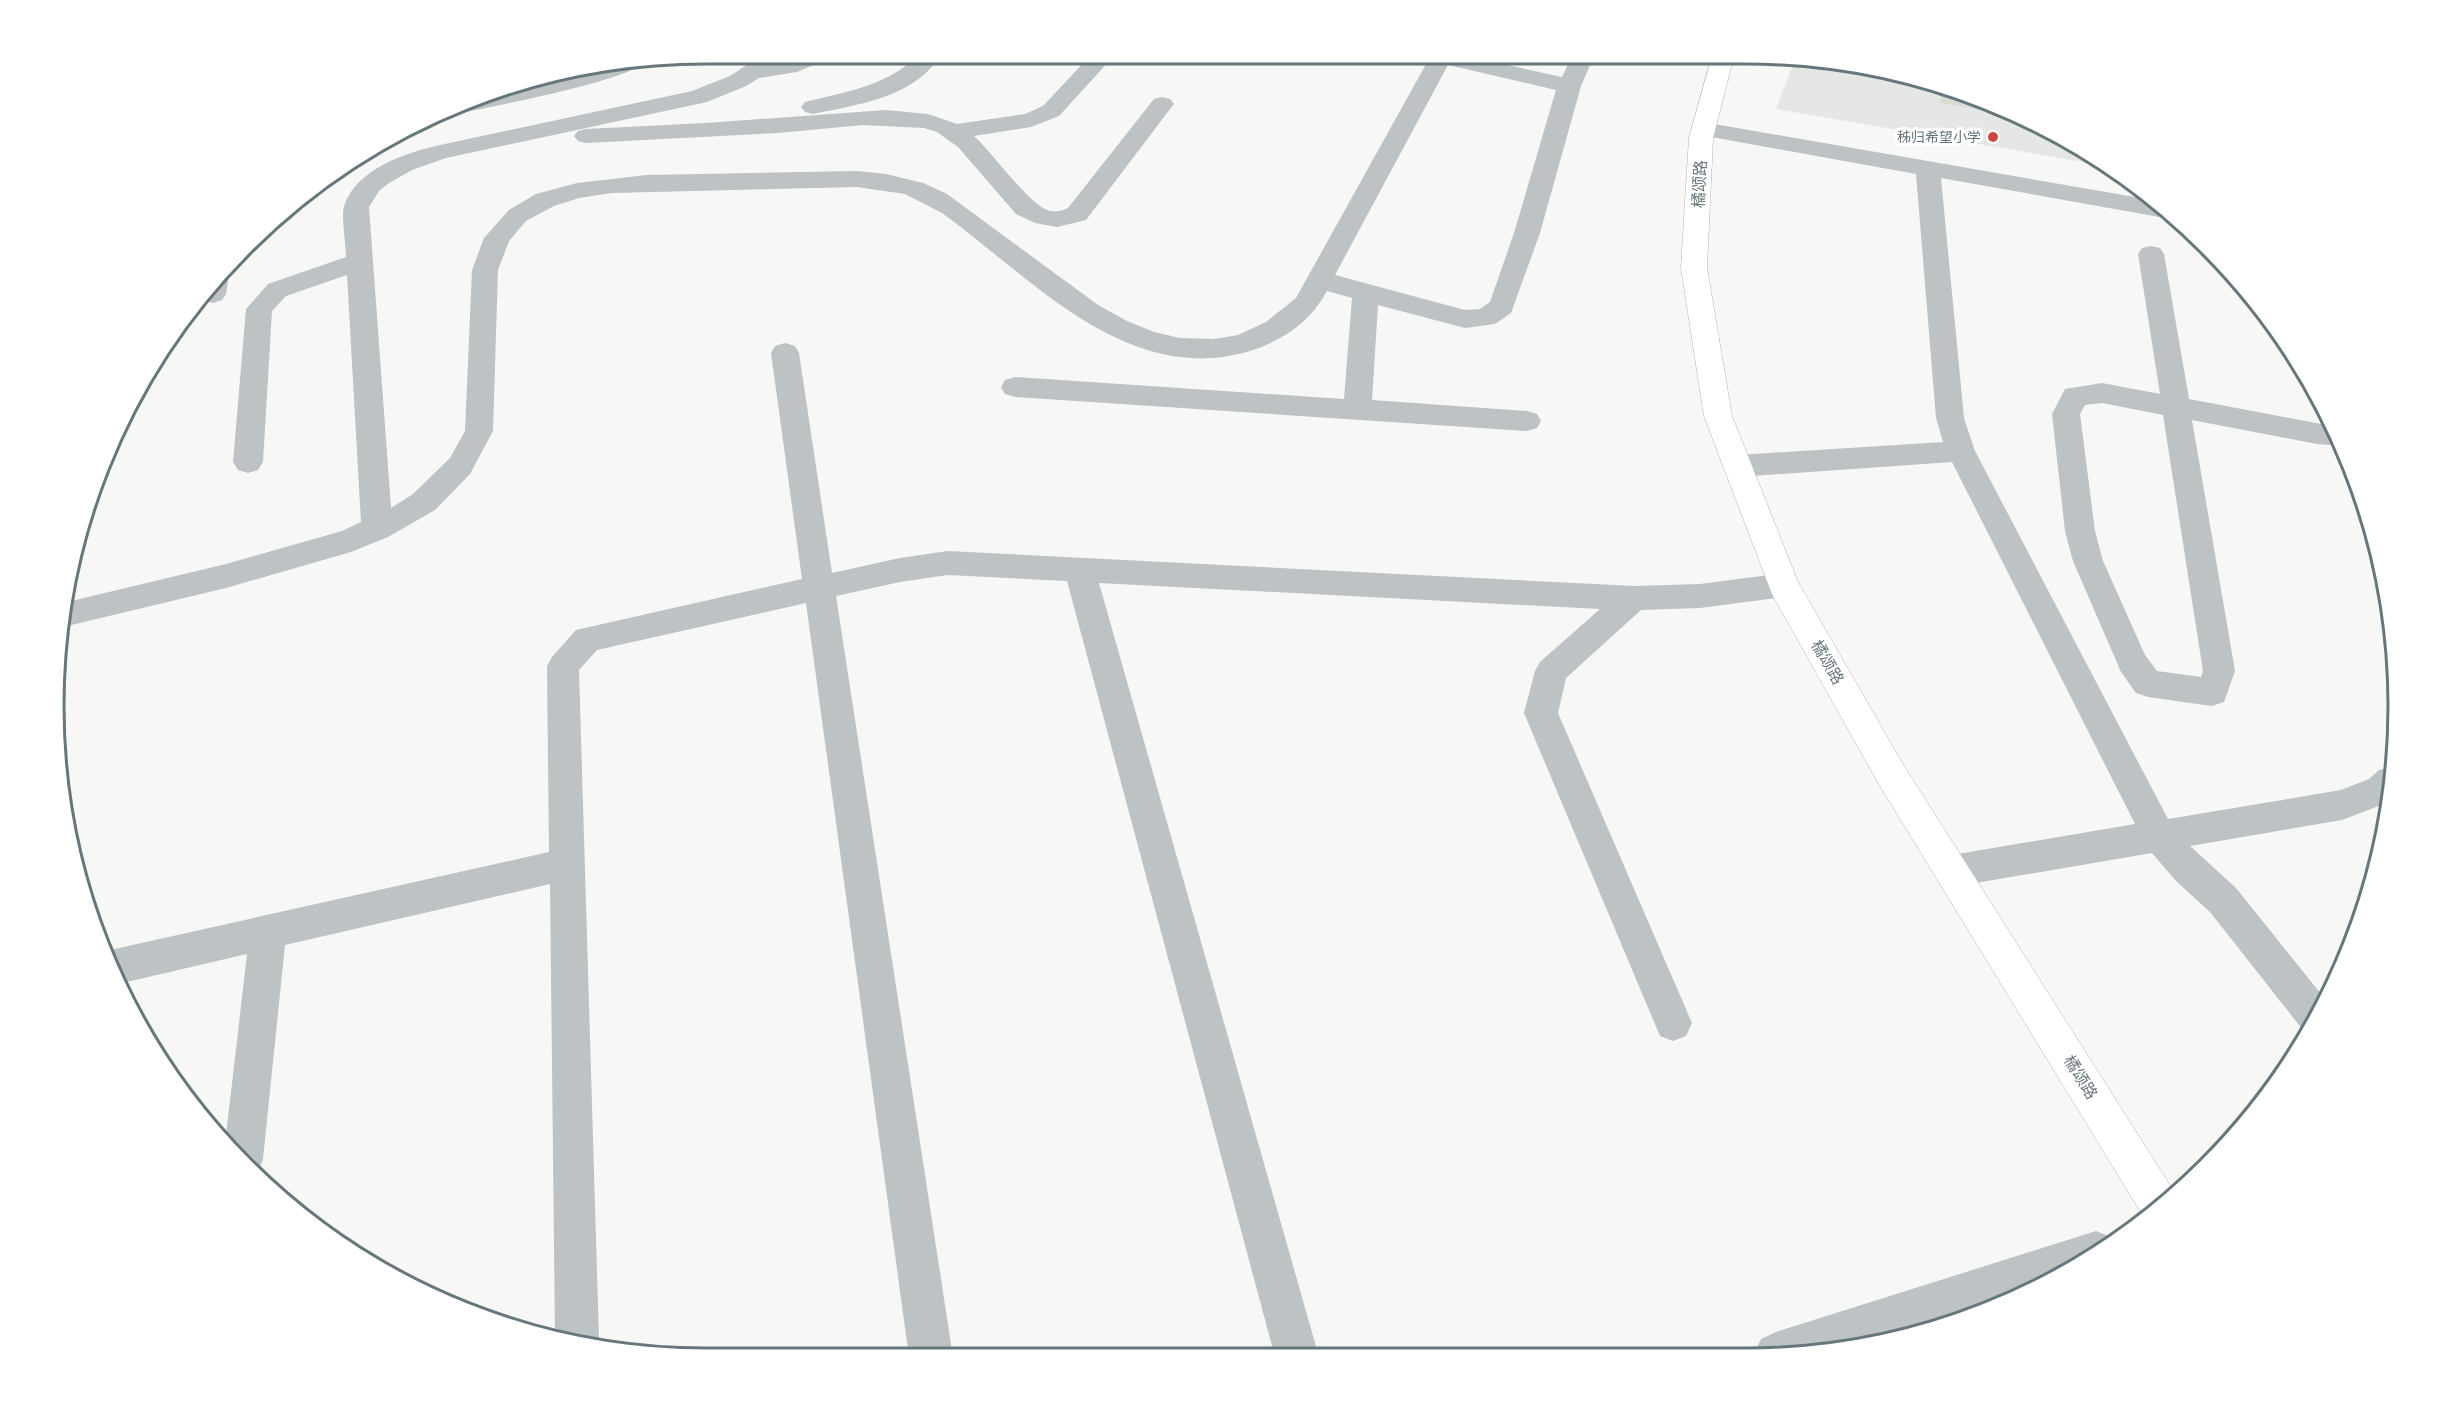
<svg xmlns="http://www.w3.org/2000/svg" width="2452" height="1412" font-family="Barlow,'Noto Sans SC',sans-serif">
  <style>
    .built { fill: #e5e7e5 }
    .green { fill: #d8dcd5 }
    .lines { fill: none; stroke-linecap: round; stroke-linejoin: round }
    .highway-casing { stroke: #b1b6b7; stroke-width: 1 }
    .minor { fill: #bdc2c4; fill-rule: evenodd }
    .highway { fill: #fff; fill-rule: evenodd }
    .poi-dot { fill: #cd4740; stroke: #fff; stroke-width: 2 }
    .labels { text-anchor: middle; stroke-width: 6; stroke-linejoin: round; paint-order: stroke }
    .far-poi-label { font-size: 14px; fill: #66777c; stroke: #fff; text-anchor: end }
    .street-label { font-size: 16px; fill: #66777c; stroke: #fff }
    .rim { fill: none; stroke: #66777c; stroke-width: 3 }
  </style>
  <rect width="100%" height="100%" fill="#f7f7f5"/>
  <!-- built -->
  <path class="built" d="M1796 57 1955 88 2112 167 1776 109Z"/>
  <!-- green -->
  <path class="green" d="M1941 86 1955 88 2010 115 1940 103Z"/>
  <g class="lines">
    <defs>
      <path id="highway" d="M1712 56H1734L1713 138 1707 268 1732 416 1798 582 1901 761 2173 1190 2174 1192 2143 1216 1877 781 1772 594 1704 416 1681 268 1689 138Z"/>
    </defs>
    <!-- highway casing -->
    <use href="#highway" class="highway-casing"/>
    <!-- minor -->
    <g class="minor">
      <path d="M1572 56H1594L1581 86 1540 233 1511 313 1495 324 1465 328 1378 305 1372 400 1527 411 1537 414 1541 421 1537 428 1527 431 1015 397 1005 394 1001 387 1005 380 1015 377 1344 399 1352 298 1327 291C1310 322 1284 340 1250 351 1127 388 1032 278 942 213L905 194 857 187 612 193 579 198 554 206 526 221 509 241 498 270 493 431 470 474 435 510 388 537 351 552 226 588 59 628 63 603 226 564 342 531 361 522 347 275 286 296 272 311 263 462 258 470 248 473 238 470 233 462 246 309 268 284 346 257C346 244 341 217 344 206 357 168 406 153 440 145L692 91 730 76 756 59H783L782 61 819 59 816 64 797 72 759 78 746 86 707 102 446 158 412 170 389 183 379 191 369 207 391 508 413 494 450 458 465 431 472 270 484 238 509 210 536 194 577 183 647 175 857 171 886 174 923 183 947 194 1098 305 1127 321 1154 332 1180 338 1214 339 1238 335 1266 322 1296 298 1430 57H1471L1562 77ZM1448 65 1556 90 1514 233 1490 302 1480 309 1465 310 1335 275Z"/>
      <path d="M1088 58H1112L1059 116 1031 127 974 136C992 152 1030 206 1050 211 1056 212 1062 211 1068 208L1154 99 1162 97 1170 99 1174 104 1170 109 1086 220 1057 227 1035 223 1016 214 958 147 937 132 924 128 863 125 778 133 586 143 578 141 574 136 578 131 586 129 706 123 886 110 928 114 957 124 1025 114 1043 106Z"/>
      <path d="M914 59H938C911 98 856 105 813 114L805 112 801 107 805 102C844 92 883 87 914 59Z"/>
      <path d="M621 60H647C633 81 483 108 451 115L442 111 483 94 562 77Z"/>
      <path d="M1703 122 2152 200 2172 216 2165 218 1941 178 1964 418 1975 451 2168 819 2341 790 2369 779 2379 770 2392 767 2389 802 2342 820 2190 846 2236 888 2325 999 2308 1032 2303 1030 2210 912 2175 880 2152 853 1952 887 1939 882 1934 871 1939 860 1952 855 2135 824 1952 462 1738 477 1728 474 1723 466 1728 458 1738 455 1943 442 1936 418 1916 174 1695 134 1691 129 1695 124Z"/>
      <path d="M2151 246 2160 248 2164 254 2189 399 2332 426 2343 446 2317 444 2192 420 2235 671 2224 702 2212 706 2148 697 2136 693 2121 672 2073 561 2065 531 2052 414 2065 389 2102 383 2160 394 2138 254 2142 248ZM2102 403 2163 415 2203 671 2201 677 2157 671 2145 655 2103 561 2095 531 2080 414 2085 405Z"/>
      <path d="M221 274 228 281 226 294 222 300 213 303 204 300 202 297Z"/>
      <path d="M785 343 795 346 799 353 832 573 900 558 948 551 1634 586 1700 584 1783 573 1794 576 1799 585 1794 594 1783 597 1700 608 1641 610 1566 678 1558 713 1692 1023 1686 1036 1673 1041 1660 1036 1524 713 1535 671 1540 662 1600 609 1099 583 1319 1357H1275L1067 581 948 575 900 582 836 596 953 1357H909L806 603 597 650 579 670 599 1339 597 1343 555 1335 550 884 285 945 263 1159 258 1172 225 1144 247 954 118 984 103 953 110 950 549 852 547 666 552 657 576 630 802 579 771 353 775 346Z"/>
      <path d="M2096 1231 2111 1237 2112 1240 2072 1270 1997 1305 1911 1332 1789 1357H1755L1754 1354 1761 1339 1776 1332Z"/>
    </g>
    <!-- highway -->
    <use href="#highway" class="highway"/>
  </g>
  <!-- markers -->
  <circle class="poi-dot" cx="1993" cy="137" r="6"/>
  <g class="labels">
    <!-- far-poi labels -->
    <g class="far-poi-label">
      <text x="1981" y="142">秭归希望小学</text>
    </g>
    <!-- street labels -->
    <g class="street-label">
      <text transform="translate(1699 184) rotate(-87)" y="6">橘颂路</text>
      <text transform="translate(1828 662) rotate(60)" y="6">橘颂路</text>
      <text transform="translate(2081 1077) rotate(58)" y="6">橘颂路</text>
    </g>
  </g>
  <!-- crop -->
  <path d="M0 0H2452V1412H0ZM706 64H1746A642 642 0 0 1 2388 706V706A642 642 0 0 1 1746 1348H706A642 642 0 0 1 64 706V706A642 642 0 0 1 706 64Z" fill="#fff" fill-rule="evenodd"/>
  <path class="rim" d="M706 64H1746A642 642 0 0 1 2388 706V706A642 642 0 0 1 1746 1348H706A642 642 0 0 1 64 706V706A642 642 0 0 1 706 64Z"/>
</svg>
